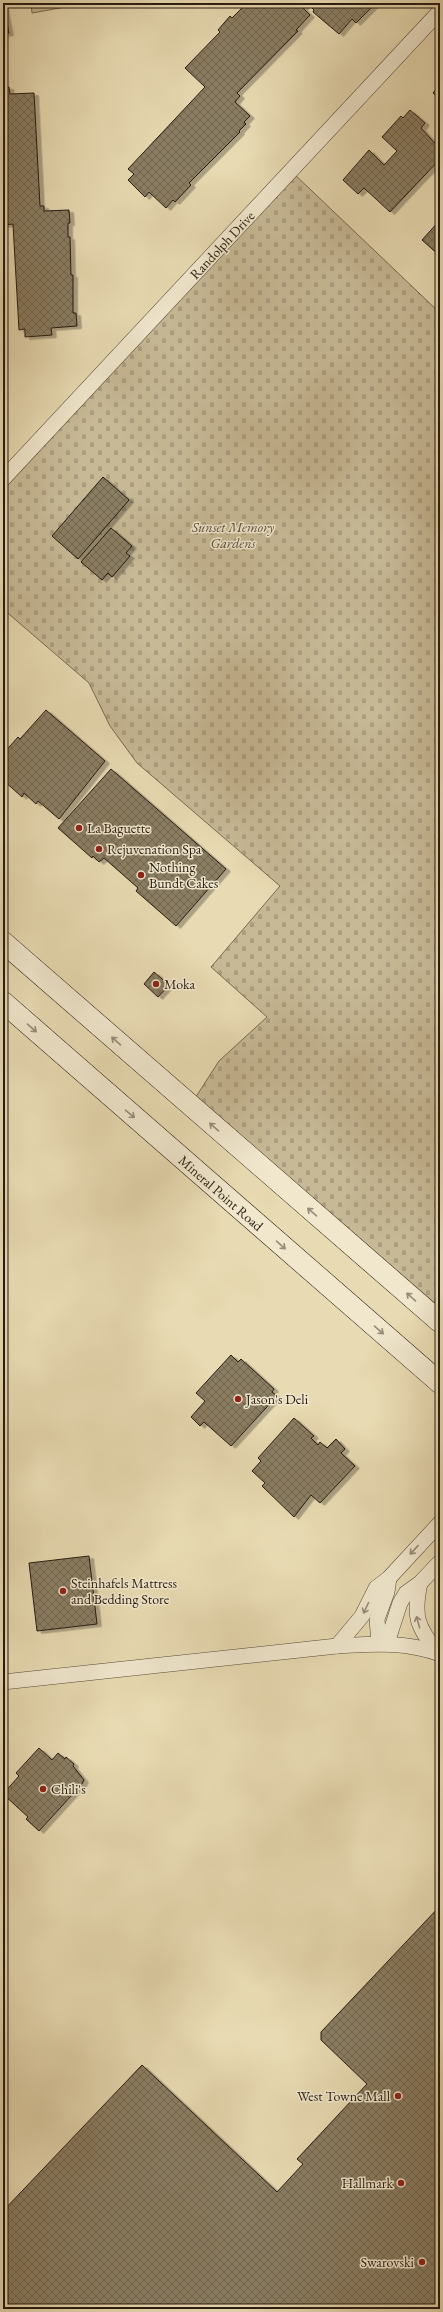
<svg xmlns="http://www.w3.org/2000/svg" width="443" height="2312" font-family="'EB Garamond',serif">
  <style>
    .cemetery { fill: url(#cemetery-stones); stroke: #766a52 }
    .park { fill: #c7b996; stroke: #766a52 }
    .building { fill: url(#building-cross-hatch); stroke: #251a0f; filter: url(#shadow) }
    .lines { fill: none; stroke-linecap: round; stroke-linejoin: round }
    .minor-casing { stroke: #564a38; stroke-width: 16 }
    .secondary-casing { stroke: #251a0f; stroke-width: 22 }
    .minor { stroke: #f0e7cd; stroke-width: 15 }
    .secondary { stroke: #f0e7cd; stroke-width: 21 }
    .oneway { stroke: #958b78 }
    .poi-dot { fill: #8f2418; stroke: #f0e7cd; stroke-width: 1.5 }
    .labels { text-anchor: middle; stroke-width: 3; stroke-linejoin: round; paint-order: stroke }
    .street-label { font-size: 14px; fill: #251a0f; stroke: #f0e7cd }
    .park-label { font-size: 14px; font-style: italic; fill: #564a38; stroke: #f0e7cd }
    .poi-label { font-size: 14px; fill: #251a0f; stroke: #f0e7cd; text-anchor: start }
  </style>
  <defs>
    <pattern id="cemetery-stones" width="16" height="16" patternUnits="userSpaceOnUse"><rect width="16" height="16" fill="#c7b996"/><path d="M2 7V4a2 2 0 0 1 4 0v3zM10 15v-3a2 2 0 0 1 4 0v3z" fill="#ab9e80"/></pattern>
    <pattern id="building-cross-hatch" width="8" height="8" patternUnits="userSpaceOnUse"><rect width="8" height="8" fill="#8a7e64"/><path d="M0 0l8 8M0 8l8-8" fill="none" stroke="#716651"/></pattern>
    <filter id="shadow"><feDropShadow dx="4.5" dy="2.5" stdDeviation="0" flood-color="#0004"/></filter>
  </defs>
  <rect width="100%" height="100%" fill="#e8dab2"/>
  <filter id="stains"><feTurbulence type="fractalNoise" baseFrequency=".005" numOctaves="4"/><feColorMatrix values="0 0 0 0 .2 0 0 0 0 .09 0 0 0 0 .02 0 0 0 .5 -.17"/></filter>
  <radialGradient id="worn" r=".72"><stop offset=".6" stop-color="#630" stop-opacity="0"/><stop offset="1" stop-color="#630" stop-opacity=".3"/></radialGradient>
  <!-- cemetery -->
  <path class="cemetery" d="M291 171 440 313V1323L190 1106 219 1061 267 1017 211 967 280 886 137 763 110 726 89 683 3 609V479Z"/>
  <!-- park -->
  <path class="park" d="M31 3H88L32 13Z"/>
  <!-- building -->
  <g class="building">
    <path d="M3 3 9 33 3 34Z"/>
    <path d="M247 3H376L356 23 352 19 339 34 313 12 314 10 307 3 303 8 310 15 296 30 298 31 237 93 240 96 235 102 250 116 244 122 246 124 239 131 240 132 189 183 191 185 175 202 173 200 166 208 149 192 145 197 128 180 134 174 128 169 205 87 185 68 220 32 218 30 230 16 232 18Z"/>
    <path d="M440 84V99L433 93Z"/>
    <path d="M3 87H9L10 94 34 93 40 206H44V211L69 210 70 223H68V237H70L71 275H73V313H76L77 326 51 328 52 335 25 337V329L19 330 13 224 3 225Z"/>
    <path d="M410 110 425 123 421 128 440 149V159L390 212 364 188 358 194 343 180 369 150 384 165 397 151 382 137 401 116 403 118Z"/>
    <path d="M440 220V256L422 240Z"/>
    <path d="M103 477 129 500 78 559 52 536Z"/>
    <path d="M111 528 132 546 126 553 130 556 112 577 108 573 102 580 81 562Z"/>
    <path d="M46 710 105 761 59 819 38 801 36 804 24 793 22 797 3 780V754L18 737 20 739Z"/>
    <path d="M111 769 226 869 176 926 136 891 138 888 104 858 99 862 93 856 92 858 58 828Z"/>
    <path d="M154 972 169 985 158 997 144 984Z"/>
    <path d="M231 1355 238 1362 241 1359 274 1389 272 1392 277 1396 231 1446 204 1422 200 1426 191 1417 205 1401 196 1393Z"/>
    <path d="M294 1418 314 1436 311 1438 318 1445 320 1442 327 1448 336 1439 345 1449 341 1453 355 1466 320 1503 311 1495 294 1517 262 1486 265 1483 252 1471 261 1461 258 1458Z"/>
    <path d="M89 1556 97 1624 37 1631 29 1563Z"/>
    <path d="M39 1748 52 1760 58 1753 65 1759 66 1757 74 1764 73 1766 84 1780 82 1784 39 1831 26 1819 28 1817 3 1794 19 1776 16 1773Z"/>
    <path d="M440 1906V2309H3V2211L142 2065 277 2192 303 2164 297 2159 367 2084 321 2040V2032Z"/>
  </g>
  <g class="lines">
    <defs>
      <g id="minor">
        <path d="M3 479 440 11"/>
        <path d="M420 1583C413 1616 417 1627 438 1653"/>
        <path d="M379 1643 377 1619 387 1592 389 1578"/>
        <path d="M387 1643 400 1603 406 1593 420 1583 440 1562"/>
        <path d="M337 1646 362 1616 376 1588 389 1578 440 1523"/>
        <path d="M3 1682 337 1646C373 1644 405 1641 440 1654"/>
      </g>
      <g id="secondary">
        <path d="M3 942 440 1322"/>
        <path d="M3 1002 440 1383"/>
      </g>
    </defs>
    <!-- minor casing -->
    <use href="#minor" class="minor-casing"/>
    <!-- secondary casing -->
    <use href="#secondary" class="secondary-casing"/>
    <!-- minor -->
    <use href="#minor" class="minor"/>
    <!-- secondary -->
    <use href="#secondary" class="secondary"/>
  </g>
  <!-- one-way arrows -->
  <defs><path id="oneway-shaft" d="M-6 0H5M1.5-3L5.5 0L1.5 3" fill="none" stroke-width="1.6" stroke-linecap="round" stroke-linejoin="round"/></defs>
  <g class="oneway">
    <use href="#oneway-shaft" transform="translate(32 1028) rotate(41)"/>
    <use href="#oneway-shaft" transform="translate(116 1041) rotate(-139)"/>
    <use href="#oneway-shaft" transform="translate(130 1114) rotate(40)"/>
    <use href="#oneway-shaft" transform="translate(214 1127) rotate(-139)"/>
    <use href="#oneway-shaft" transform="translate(312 1212) rotate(-139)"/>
    <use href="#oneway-shaft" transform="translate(281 1245) rotate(41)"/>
    <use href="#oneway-shaft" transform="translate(411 1297) rotate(-139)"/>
    <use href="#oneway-shaft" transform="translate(379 1330) rotate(41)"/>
    <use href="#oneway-shaft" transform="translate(414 1550) rotate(133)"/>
    <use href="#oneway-shaft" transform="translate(366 1608) rotate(115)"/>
    <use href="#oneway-shaft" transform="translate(418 1622) rotate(-106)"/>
  </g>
  <!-- markers -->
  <g class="poi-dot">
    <circle cx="79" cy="828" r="4"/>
    <circle cx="99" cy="849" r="4"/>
    <circle cx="141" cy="875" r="4"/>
    <circle cx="156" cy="984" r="4"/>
    <circle cx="238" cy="1399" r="4"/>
    <circle cx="63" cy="1591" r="4"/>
    <circle cx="43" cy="1789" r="4"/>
    <circle cx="398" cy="2096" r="4"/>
    <circle cx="401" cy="2183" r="4"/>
    <circle cx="422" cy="2262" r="4"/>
  </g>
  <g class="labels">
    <!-- street labels -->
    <g class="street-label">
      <text transform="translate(222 245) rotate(-47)" y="5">Randolph Drive</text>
      <text transform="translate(221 1193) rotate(41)" y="5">Mineral Point Road</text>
    </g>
    <!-- park labels -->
    <g class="park-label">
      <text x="233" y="532">Sunset Memory<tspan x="233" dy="16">Gardens</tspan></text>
    </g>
    <!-- poi labels -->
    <g class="poi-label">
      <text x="87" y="833">La Baguette</text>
      <text x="107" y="854">Rejuvenation Spa</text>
      <text x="149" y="872">Nothing<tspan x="149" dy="16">Bundt Cakes</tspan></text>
      <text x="164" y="989">Moka</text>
      <text x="246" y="1404">Jason's Deli</text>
      <text x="71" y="1588">Steinhafels Mattress<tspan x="71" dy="16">and Bedding Store</tspan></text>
      <text x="51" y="1794">Chili's</text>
      <text x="390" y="2101" text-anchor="end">West Towne Mall</text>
      <text x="393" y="2188" text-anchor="end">Hallmark</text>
      <text x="414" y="2267" text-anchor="end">Swarovski</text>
    </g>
  </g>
  <!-- margin -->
  <rect width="443" height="2312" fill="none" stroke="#e8dab2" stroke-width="16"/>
  <rect x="4" y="4" width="435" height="2304" fill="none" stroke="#251a0f" stroke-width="2"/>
  <rect x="8" y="8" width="427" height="2296" fill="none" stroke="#251a0f"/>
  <rect width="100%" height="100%" filter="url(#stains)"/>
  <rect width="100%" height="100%" fill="url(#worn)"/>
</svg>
